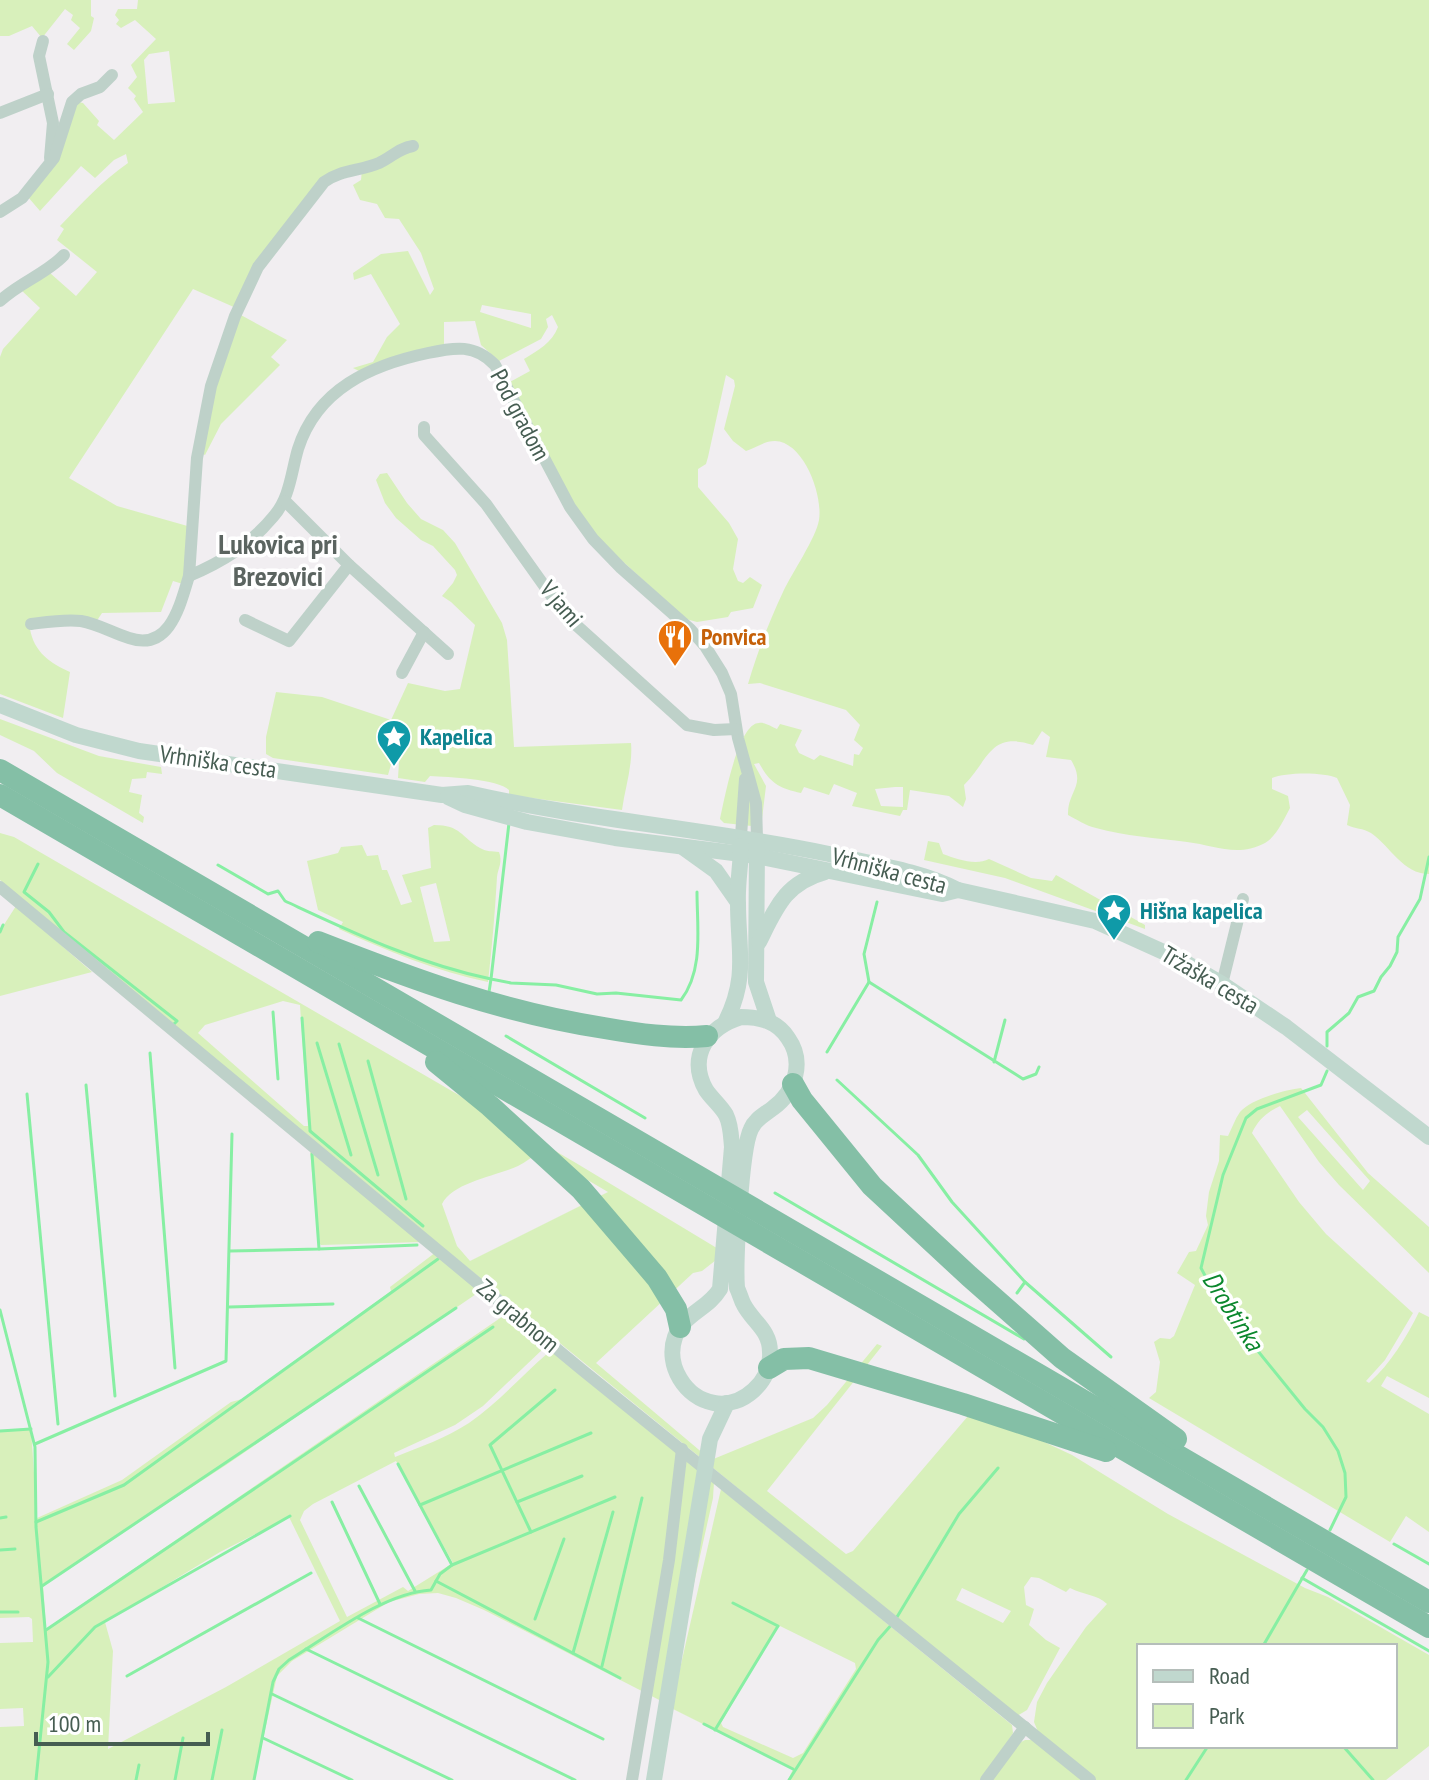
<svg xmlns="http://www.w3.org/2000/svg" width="1429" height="1780" font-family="'PT Sans Narrow',sans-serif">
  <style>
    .green { fill: #d8f0bb; fill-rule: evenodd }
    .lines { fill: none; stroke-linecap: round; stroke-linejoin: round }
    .stream { stroke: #87efa3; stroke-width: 3 }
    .street { stroke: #bed1c9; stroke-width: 12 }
    .secondary { stroke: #c0d8ce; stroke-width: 16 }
    .highway { stroke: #84bfa6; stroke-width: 22 }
    .labels { text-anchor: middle; stroke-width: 7; stroke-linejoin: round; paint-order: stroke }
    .street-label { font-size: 24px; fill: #465d52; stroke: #fff }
    .food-label { font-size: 24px; font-weight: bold; fill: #c56008; stroke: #fff; text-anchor: start }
    .culture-label { font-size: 24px; font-weight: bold; fill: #0d838f; stroke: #fff; text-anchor: start }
    .water-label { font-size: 26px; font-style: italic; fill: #0a872c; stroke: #fff }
    .quarter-label { font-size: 28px; font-weight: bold; fill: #5b6460; stroke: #fff }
  </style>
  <rect width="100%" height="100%" fill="#f1eef1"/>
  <!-- green -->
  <g class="green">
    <path d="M0 0H91V16L94 18 91 31 74 50 67 44 80 28 71 20 73 15 65 9 42 38 32 26 9 36H0Z"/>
    <path d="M138 0H1429V874C1403 874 1391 847 1371 833 1363 828 1355 829 1347 825L1350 805 1337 778C1324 772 1286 772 1272 778V789L1288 796 1290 808C1284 819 1276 837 1265 843 1237 858 1214 845 1187 842 1156 838 1125 836 1096 828 1086 826 1076 819 1068 815 1067 791 1087 786 1071 760L1046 757 1050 737 1042 731 1033 745C990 731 989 760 964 785L966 799 963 807 949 796 910 790 907 810H903L900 816 852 806 857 793 834 784 829 795 804 787 801 793C779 788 770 783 759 763L754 764 766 786 761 827 724 823 720 819C724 801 738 723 759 723 765 722 772 727 777 729L780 724 802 730 795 745 799 753 814 760 820 755 853 766 854 754 859 755 863 748 854 740 860 725 846 710 760 683 748 684C757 653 769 622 783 592 792 573 816 538 819 520 823 495 804 442 775 441 764 441 756 448 746 451L733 441 724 429 735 386 734 380 726 375 708 457 706 464 698 469V487L729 523 738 539 733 569 738 581 743 583 750 577 762 585 753 608 731 612 728 617 697 622 686 619 597 538 576 509 508 383 530 371 524 359C538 350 552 343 558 327L552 315 546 319 548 327 541 339 499 361 481 345 475 321 444 322V346L361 372 353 368 373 362 387 337 400 324 371 274 354 280 353 273 381 254 408 251 430 295 434 289 421 253 399 219 385 218 377 204 360 200 353 185 361 180 362 170 389 154 326 177 236 308 193 289 69 478 117 506 191 527 183 584 173 581 161 612 102 613 96 622 30 629C34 652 50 663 70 672L63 718 0 694V357L3 349 40 308 19 288 50 273 76 296 97 272 57 240 64 229 60 226C82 203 102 181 128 163L126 154 114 160 95 178 81 166 40 211 28 197 78 102 83 103 99 121 97 125 114 140 143 112 134 99 136 96 128 88 137 77 131 65 156 39 135 20 121 28 116 24 119 20 115 15 118 9H137ZM169 51 175 102 148 104 144 60 149 54ZM482 305 531 314V328L480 312ZM895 787H903V807L881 806 875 789Z"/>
    <path d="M239 314 287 340 271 357 280 365 221 424 205 455 201 453 213 388Z"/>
    <path d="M387 473 407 503 421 519 443 530 455 543 502 623 507 640 514 747 631 743C633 765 625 788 622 810L509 795V790C498 779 448 777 430 776L425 782 398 778 399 762 392 761 388 775 273 758 266 754V737L276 692 322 697 391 720 408 683 445 691 460 689 475 625 451 602 442 596 453 583 457 575 455 570 433 546 421 540 396 518 385 503 376 480 380 474Z"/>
    <path d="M0 719 99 756 161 767 162 774 147 772 146 778 132 779 129 792 142 795 139 813 144 817 143 823 57 773 34 751 0 735Z"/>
    <path d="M434 825C461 825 461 837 480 848 487 852 492 851 499 852 503 862 498 868 497 877 495 912 492 947 488 982 436 971 387 951 339 929L343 922 318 910 307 861 338 853 341 847 362 845 367 856 378 855 382 870H387L401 905 412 902 402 875 431 868 428 828ZM436 883 450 940V941L434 942 420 887Z"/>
    <path d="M0 833 14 837 576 1163 725 1253 702 1271 693 1273 596 1363 711 1460 813 1418 827 1405 877 1344 882 1346 767 1491 846 1554 853 1551 974 1409 1072 1455 1168 1514 1305 1588 1328 1597 1429 1655V1746L1386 1780H1096L1039 1734 1034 1722 1037 1702 1047 1683 1086 1627 1107 1604C1097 1594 1083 1595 1070 1588L1066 1592 1039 1578 1031 1577 1024 1587 1026 1605 1034 1609 1029 1625 1046 1640 1060 1648 1027 1710 1017 1716 66 940 0 880ZM283 1001 300 1005 308 1126H304L198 1033 205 1025ZM540 1152 608 1192 470 1261 457 1246 442 1204C453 1182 497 1176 518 1166 526 1162 533 1156 540 1152ZM962 1588 1011 1611 1003 1623 956 1600ZM1139 1646H1395V1746H1139Z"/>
    <path d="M928 841 939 843 943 854C956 859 976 866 989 859L1031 878 1052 881 1056 875 1145 925V929L1005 878 924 860Z"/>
    <path d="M16 906 92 972 0 996V931Z"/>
    <path d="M1301 1088 1368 1173 1429 1227V1273L1339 1185 1319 1162 1280 1106C1267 1112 1258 1120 1252 1133L1299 1202 1326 1234 1413 1313 1385 1360 1366 1381 1369 1383C1391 1363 1406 1338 1419 1312L1429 1317V1398L1387 1376 1381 1386 1429 1414V1532L1406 1516 1390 1542 1149 1398 1156 1392 1160 1362 1154 1342 1160 1338 1170 1339 1174 1336 1195 1285 1177 1273 1189 1252 1196 1251 1208 1225 1206 1216 1209 1192 1219 1161 1220 1135 1228 1136C1232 1128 1235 1119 1240 1112 1251 1099 1285 1090 1301 1088ZM1307 1110 1370 1181 1363 1190 1298 1117Z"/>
    <path d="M310 1150 422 1242 321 1245 318 1242Z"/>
    <path d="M436 1252 482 1290 226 1465 43 1584 46 1629 509 1312 545 1342 544 1348 483 1406 455 1425 394 1453 395 1457C420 1447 446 1438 469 1423 498 1403 521 1376 548 1353L557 1352 714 1482 713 1498 667 1704 484 1610 456 1598 438 1593 419 1594 389 1602 292 1661 277 1676 254 1780H0V1727L24 1726 23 1708 0 1709V1643L33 1642 32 1619 29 1617 0 1618V1431L31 1429 37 1518 122 1480 231 1402 242 1399 391 1291 390 1287ZM396 1461 453 1563 408 1591 403 1587 347 1617 300 1520 304 1511 313 1504ZM289 1517 340 1621 226 1687 108 1749 113 1651 105 1622 220 1552Z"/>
    <path d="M721 1489 1012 1725 1013 1733 983 1780H788L793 1769 671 1708ZM780 1626 855 1663 856 1669 803 1753 793 1758 723 1727 721 1723 771 1637Z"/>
    <path d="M1025 1740H1034L1085 1780H992L1017 1744Z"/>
  </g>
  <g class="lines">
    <!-- stream -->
    <g class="stream">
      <path d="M509 823 491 979 511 983 556 985 597 994 616 993 681 1000C704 970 697 928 697 892"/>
      <path d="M38 864 24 892 49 912 64 932 177 1021 174 1024"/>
      <path d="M218 865 268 894 278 891 285 901C352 932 418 964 491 979L489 992"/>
      <path d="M0 932 3 925"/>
      <path d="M869 982 1023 1079 1036 1074 1039 1067"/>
      <path d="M273 1012 278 1079"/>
      <path d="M302 1018 310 1130"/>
      <path d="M506 1036 645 1118"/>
      <path d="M317 1043 351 1155"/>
      <path d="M339 1044 378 1175"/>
      <path d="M1327 1046V1032L1349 1013 1358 997 1374 991 1381 977 1390 966 1397 952 1398 937 1420 899 1429 857"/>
      <path d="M827 1052 869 982 864 954 877 902"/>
      <path d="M150 1053 175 1368"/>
      <path d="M368 1061 406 1199"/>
      <path d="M994 1062 1005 1020"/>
      <path d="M1327 1071 1321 1085 1257 1109 1246 1118 1223 1175 1201 1268 1209 1283 1236 1324 1305 1409 1323 1427 1338 1451 1345 1473 1346 1497 1330 1530"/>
      <path d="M837 1080 918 1155 952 1202 1025 1282 1017 1293"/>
      <path d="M86 1085 115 1396"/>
      <path d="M27 1094 58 1424"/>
      <path d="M310 1131 423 1226"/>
      <path d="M775 1193 1024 1339"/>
      <path d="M319 1249 417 1245"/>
      <path d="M230 1251 319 1249 312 1154"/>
      <path d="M1025 1282 1111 1357"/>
      <path d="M229 1307 333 1304"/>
      <path d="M0 1310 35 1447 36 1527 48 1662 36 1780"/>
      <path d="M0 1431 31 1429"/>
      <path d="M35 1444 226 1361 232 1134"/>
      <path d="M398 1464 452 1565"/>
      <path d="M359 1486 415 1591"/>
      <path d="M332 1502 380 1604"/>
      <path d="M517 1502 582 1476"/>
      <path d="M420 1505 591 1433"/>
      <path d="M0 1518 6 1517"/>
      <path d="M36 1522 124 1485 438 1259"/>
      <path d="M531 1532 490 1445 555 1390"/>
      <path d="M1394 1544 1429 1564"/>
      <path d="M0 1550 15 1549"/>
      <path d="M1302 1578 1429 1651"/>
      <path d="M436 1581 620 1678"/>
      <path d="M42 1586 456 1308"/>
      <path d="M0 1612H18"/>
      <path d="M897 1617 959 1514 998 1468"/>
      <path d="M358 1618 603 1739"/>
      <path d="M535 1619 564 1539"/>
      <path d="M46 1630 493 1327"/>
      <path d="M1263 1646 1307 1570"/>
      <path d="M306 1649 575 1780"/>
      <path d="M573 1653 613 1512"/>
      <path d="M602 1666 642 1498"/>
      <path d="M127 1676 311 1573"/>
      <path d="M48 1677 95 1627 290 1516"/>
      <path d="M272 1694 452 1780"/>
      <path d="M704 1724 793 1769"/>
      <path d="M715 1730 778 1626 733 1603"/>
      <path d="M263 1738 352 1780"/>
      <path d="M1343 1746 1373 1780"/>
      <path d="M136 1780 139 1765"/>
      <path d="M175 1780 183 1738"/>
      <path d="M212 1780 222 1730"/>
      <path d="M254 1780 273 1682 279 1669 289 1660C330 1635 384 1593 431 1590L440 1574 452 1565 615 1497"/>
      <path d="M789 1780 878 1640 893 1623"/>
      <path d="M1186 1780 1208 1746"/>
    </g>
    <!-- street -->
    <g class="street">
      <path d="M43 41 39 56 53 123 50 158"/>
      <path d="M0 113 48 94"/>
      <path d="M413 146C399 148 392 157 379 163 360 171 340 170 324 182L258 267 235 316 211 386 197 458 189 576C222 562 250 545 273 517 290 498 291 473 298 449 317 389 371 365 428 353 455 347 475 344 495 365L570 507 593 539 621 568 690 629 705 646 722 673 731 694 738 738 756 803 757 839"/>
      <path d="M0 212 22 198 54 158 72 102 81 94 100 87 112 75"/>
      <path d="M0 301C20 282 46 274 64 255"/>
      <path d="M424 427V435L486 504 565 615 687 725 714 730 736 729"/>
      <path d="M285 501 349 565 448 654"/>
      <path d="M245 620 289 641 349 565"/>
      <path d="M31 624C47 622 65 619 81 621 98 624 113 633 129 638 170 652 180 605 189 576"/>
      <path d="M402 673 424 632"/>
      <path d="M741 836 745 779"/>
      <path d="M0 887 581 1369 1090 1780"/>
      <path d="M1222 984 1243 899"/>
      <path d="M632 1780 669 1560 682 1449"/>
      <path d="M986 1780 1025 1727"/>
    </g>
    <!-- secondary -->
    <g class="secondary">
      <path d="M0 705 76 735 139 751 442 795 468 793C587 820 710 829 829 854 871 864 919 870 958 890L1095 921 1179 959 1222 984 1286 1027 1429 1137"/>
      <path d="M448 797 465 805 527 822 615 838 757 856 942 894 958 890"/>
      <path d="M757 845 756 982 769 1021"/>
      <path d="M684 848 716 871 737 901"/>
      <path d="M759 942C776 908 785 883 825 872"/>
      <path d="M741 1017C760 1017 777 1021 788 1038 805 1062 795 1092 773 1108 764 1115 755 1119 751 1129 741 1149 735 1263 737 1288 740 1294 741 1300 744 1305 753 1322 770 1330 770 1352 772 1381 743 1408 714 1403 685 1398 665 1365 675 1337 683 1314 708 1309 720 1289L732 1147C731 1136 731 1125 726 1115 721 1106 712 1099 706 1090 687 1056 708 1027 741 1017Z"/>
      <path d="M726 1021C748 977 738 950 738 903 737 884 741 865 741 846"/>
      <path d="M654 1780 710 1439 727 1403"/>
    </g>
    <!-- highway -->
    <g class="highway">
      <path d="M0 770 1429 1602"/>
      <path d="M0 795 1429 1627"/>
      <path d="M318 942C415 980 501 1012 604 1028 638 1034 672 1039 707 1036"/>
      <path d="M436 1062 490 1106 581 1189 657 1278 676 1309 680 1327"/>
      <path d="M793 1084 802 1100 872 1186 969 1276 1062 1358 1176 1439"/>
      <path d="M769 1368 784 1359 809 1358 963 1404 1106 1451"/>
    </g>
  </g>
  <!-- icons -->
  <defs>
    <symbol id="restaurant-pin" viewBox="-11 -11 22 30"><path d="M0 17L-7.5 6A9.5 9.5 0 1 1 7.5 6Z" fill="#e8710a" stroke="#fff"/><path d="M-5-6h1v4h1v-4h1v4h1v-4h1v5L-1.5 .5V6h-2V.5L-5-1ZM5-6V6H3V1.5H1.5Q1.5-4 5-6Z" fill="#fff"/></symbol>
    <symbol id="sight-pin" viewBox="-11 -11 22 30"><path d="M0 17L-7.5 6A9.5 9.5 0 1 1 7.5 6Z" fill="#0f9aa8" stroke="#fff"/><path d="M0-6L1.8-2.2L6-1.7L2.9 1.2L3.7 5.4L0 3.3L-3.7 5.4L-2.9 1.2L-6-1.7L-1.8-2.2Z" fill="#fff"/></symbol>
  </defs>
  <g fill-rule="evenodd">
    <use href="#restaurant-pin" x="655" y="617" width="40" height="54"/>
    <use href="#sight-pin" x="374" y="717" width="40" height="54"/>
    <use href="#sight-pin" x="1094" y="891" width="40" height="54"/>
  </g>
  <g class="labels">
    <!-- street labels -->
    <g class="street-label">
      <text transform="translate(520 415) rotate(62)" y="8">Pod gradom</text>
      <text transform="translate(561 604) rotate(50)" y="8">V jami</text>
      <text transform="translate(218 762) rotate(8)" y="8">Vrhniška cesta</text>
      <text transform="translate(889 871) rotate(15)" y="8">Vrhniška cesta</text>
      <text transform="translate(1210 980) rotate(31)" y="8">Tržaška cesta</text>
      <text transform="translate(518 1316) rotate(40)" y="8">Za grabnom</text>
    </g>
    <!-- food labels -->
    <g class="food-label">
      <text x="701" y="645">Ponvica</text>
    </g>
    <!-- culture labels -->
    <g class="culture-label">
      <text x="420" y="745">Kapelica</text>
      <text x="1140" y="919">Hišna kapelica</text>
    </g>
    <!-- water labels -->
    <g class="water-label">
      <text transform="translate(1233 1311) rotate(57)" y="9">Drobtinka</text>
    </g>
    <!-- quarter labels -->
    <g class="quarter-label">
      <text x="278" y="554">Lukovica pri<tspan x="278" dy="32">Brezovici</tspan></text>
    </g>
  </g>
  <!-- legend -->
  <rect x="1137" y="1644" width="260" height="104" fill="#ffffff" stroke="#b5beba" stroke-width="2"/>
  <rect x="1153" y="1670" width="40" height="12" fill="#c0d8ce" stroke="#b5beba" stroke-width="2"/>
  <text x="1209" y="1684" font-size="24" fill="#465d52">Road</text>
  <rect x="1153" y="1704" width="40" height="24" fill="#d8f0bb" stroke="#b5beba" stroke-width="2"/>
  <text x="1209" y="1724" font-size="24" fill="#465d52">Park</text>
  <!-- scale -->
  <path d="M36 1732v12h172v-12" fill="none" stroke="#465d52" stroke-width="4"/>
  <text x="48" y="1732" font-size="24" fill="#465d52" stroke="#ffffff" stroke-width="6" paint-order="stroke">100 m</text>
</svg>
